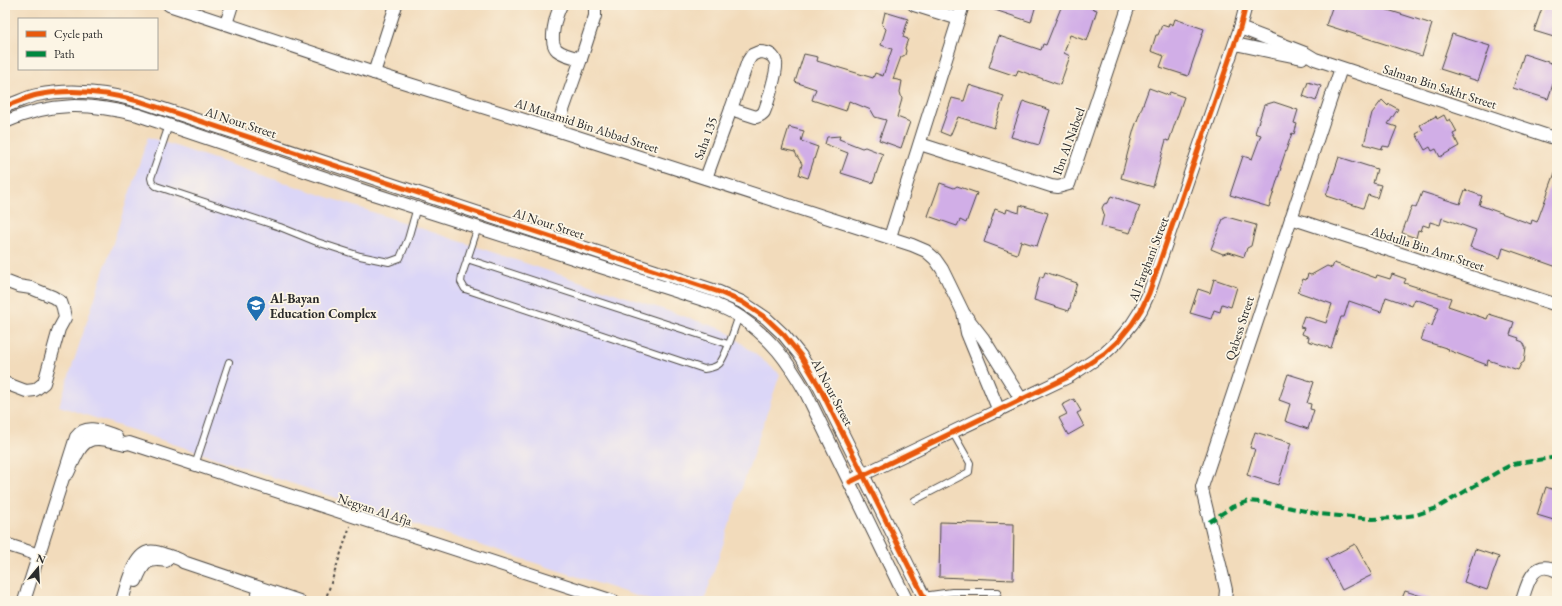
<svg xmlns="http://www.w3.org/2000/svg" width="1562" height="606" font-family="'EB Garamond',serif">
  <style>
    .built { fill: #dbd6f7 }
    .building { fill: #d1aee7 }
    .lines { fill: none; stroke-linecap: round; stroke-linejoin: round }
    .service-casing { stroke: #494541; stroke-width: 8 }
    .minor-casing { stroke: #494541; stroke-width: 14 }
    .path { stroke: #494541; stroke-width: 2; stroke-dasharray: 3 3; stroke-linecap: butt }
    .service { stroke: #fff; stroke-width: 6 }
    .minor { stroke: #fff; stroke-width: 12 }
    .quiet { stroke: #00873e; stroke-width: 4; stroke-dasharray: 8 4; stroke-linecap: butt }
    .cycleway-casing { stroke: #fcf5e5; stroke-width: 8 }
    .cycleway { stroke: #e8590c; stroke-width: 5 }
    .labels { text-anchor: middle; stroke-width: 3.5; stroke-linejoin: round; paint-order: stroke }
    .street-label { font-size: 13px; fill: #2b2b2b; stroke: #fcf5e5 }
    .poi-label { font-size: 13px; font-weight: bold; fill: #2b2b2b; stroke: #fcf5e5; text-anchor: start }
  </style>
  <rect width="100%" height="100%" fill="#fcf5e5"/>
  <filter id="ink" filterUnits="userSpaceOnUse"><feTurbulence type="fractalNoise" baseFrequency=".025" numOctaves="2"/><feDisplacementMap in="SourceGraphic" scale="8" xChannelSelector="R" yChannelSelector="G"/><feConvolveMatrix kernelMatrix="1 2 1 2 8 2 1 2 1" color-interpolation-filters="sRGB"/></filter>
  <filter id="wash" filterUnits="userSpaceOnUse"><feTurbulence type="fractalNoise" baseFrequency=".012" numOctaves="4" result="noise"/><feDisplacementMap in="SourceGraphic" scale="16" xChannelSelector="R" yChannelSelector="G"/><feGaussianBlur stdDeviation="0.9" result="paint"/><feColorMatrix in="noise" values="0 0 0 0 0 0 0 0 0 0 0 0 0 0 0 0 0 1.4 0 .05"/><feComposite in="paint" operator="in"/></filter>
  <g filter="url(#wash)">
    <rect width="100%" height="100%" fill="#f2dbbb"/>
    <!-- built -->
    <path class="built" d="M148 137 725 330 780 374 704 601H652L363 507 59 406Z"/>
    <g id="blocks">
      <!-- building -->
      <g class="building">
        <path d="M986 5H1036L1031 22 986 7Z"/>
        <path d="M1062 5H1082L1097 10 1087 41 1070 35 1064 53 1070 56 1060 85 1018 70 1016 76 989 67 999 36 1041 50 1043 44 1046 45Z"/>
        <path d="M1333 5H1372L1432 24 1422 56 1326 25Z"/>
        <path d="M1543 5H1550L1557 7V38L1534 31Z"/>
        <path d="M885 12 908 19 903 37 908 39 905 48 906 51 905 55 901 57 893 79 902 81 900 92 902 99 897 117 910 122 901 148 879 140 886 120 875 117 871 110 849 101 846 111 812 100 816 89 795 82 804 54 818 57 817 61 873 78 875 73 883 76 892 49 881 45 886 29 882 25Z"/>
        <path d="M1175 19 1204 29 1188 76 1160 67 1164 56 1151 51 1156 35H1158L1162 25 1168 27 1169 23 1173 25Z"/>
        <path d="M1452 34 1490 46 1478 81 1440 69Z"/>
        <path d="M1524 54 1557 65V72L1548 99 1513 88Z"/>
        <path d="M1308 82 1321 86 1316 101 1303 96Z"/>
        <path d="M969 85 1004 96 994 128 958 117 950 136 940 132 952 98 964 101Z"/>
        <path d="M1149 88 1168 95 1170 92 1184 97 1169 141 1166 140 1153 187 1121 178 1134 129Z"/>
        <path d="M1382 100 1388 106 1389 104 1398 109 1388 124 1397 127 1389 147 1383 146 1382 149 1364 144 1372 113Z"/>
        <path d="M1023 101 1050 110 1039 145 1011 137Z"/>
        <path d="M1274 102 1298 110 1294 123 1297 124 1294 134 1292 133 1280 168H1281L1269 207 1230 195 1243 156 1252 159 1261 135 1255 133 1264 105Z"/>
        <path d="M1444 115 1447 121 1450 119 1457 132 1453 134 1459 146 1440 157 1436 149 1432 151 1430 147 1425 150 1416 134 1423 130 1420 125 1436 116 1437 119Z"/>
        <path d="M789 127 804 131 801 141 818 147 808 178 799 175 802 164 797 156 795 152 782 149Z"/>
        <path d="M840 136 839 139 862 148 865 147 883 154 873 183 841 173 848 153 825 144 827 137Z"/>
        <path d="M1339 157 1377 169 1373 183 1381 185 1377 198 1368 195 1363 208 1326 196Z"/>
        <path d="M1556 170 1557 171V267L1503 248 1500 258 1470 247 1476 230 1442 218 1440 225 1430 222 1429 227 1423 225 1421 231 1418 230 1416 238 1402 233 1412 206 1416 208 1422 192 1460 204 1465 190 1482 196 1479 205 1531 224 1532 220 1537 222Z"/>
        <path d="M940 183 954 188 957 186 977 193 966 223 960 220 957 226 928 216Z"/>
        <path d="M1111 196 1140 206 1130 233 1101 226 1104 214 1102 208 1104 204 1108 203Z"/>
        <path d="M1020 205 1048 213 1037 246 1021 241 1017 254 984 242 995 209 1006 213 1007 209 1019 213Z"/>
        <path d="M1227 217 1256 225 1251 246 1247 248 1244 257 1229 252 1223 254 1211 249 1223 219Z"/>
        <path d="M1334 263 1376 278 1377 275 1390 279 1392 274 1406 279 1404 283 1451 298 1448 306 1487 319 1489 314 1514 322 1510 335 1519 338 1518 340 1523 342 1526 348 1524 362 1521 364 1518 370 1488 360 1487 365 1448 350 1449 349 1421 340 1427 324 1432 326 1439 307 1415 299 1412 306 1386 297 1381 312 1349 301 1344 317H1341L1331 348 1308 341 1309 337 1302 334 1304 328 1300 327 1304 316 1326 323 1332 304 1298 292 1303 279 1306 280 1308 274 1311 275 1327 266 1332 268Z"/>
        <path d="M1045 272 1077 283 1069 311 1034 300 1040 276 1043 278Z"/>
        <path d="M1214 279 1237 287 1231 307 1222 304 1220 312 1214 310 1211 319 1190 313 1198 289 1210 293Z"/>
        <path d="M1288 374 1314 382 1307 403 1311 404 1310 409 1314 410 1308 429 1285 421 1290 404 1279 400Z"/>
        <path d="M1074 399 1081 411 1077 413 1084 426 1068 435 1059 418 1067 414 1062 405Z"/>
        <path d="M1255 432 1291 443 1278 485 1247 475 1255 449 1250 448Z"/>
        <path d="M1546 487 1557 491V521L1537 515Z"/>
        <path d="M940 522 1014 524 1013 580 939 577Z"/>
        <path d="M1355 544 1372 575 1342 590 1326 559Z"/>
        <path d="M1475 549 1499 557 1487 590 1464 582Z"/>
        <path d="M1405 591 1431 599 1430 601H1401Z"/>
      </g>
    </g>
  </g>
  <g filter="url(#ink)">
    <use href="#blocks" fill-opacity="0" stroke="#494541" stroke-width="1"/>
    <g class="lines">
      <defs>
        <g id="service">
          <path d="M169 125 151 178 152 182 156 186 280 227 317 242 360 256 389 262 400 258 408 239 417 207"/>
          <path d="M478 227 462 275 461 282 465 289 471 291 704 369C710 368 715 368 719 364 727 355 734 328 739 316"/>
          <path d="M467 259 728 344"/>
          <path d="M195 465 229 362"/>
          <path d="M915 500 969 472 970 463 953 433"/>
          <path d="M923 596 952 592H998"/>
        </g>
        <g id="minor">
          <path d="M169 5 374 73 556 130 912 245 926 251 935 259 942 269 963 312 967 333 999 411"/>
          <path d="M561 5C556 15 548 42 557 50 563 55 573 57 581 59L595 16V5"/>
          <path d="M914 5 959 19"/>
          <path d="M226 24 232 5"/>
          <path d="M1240 28 1305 53 1315 59 1557 139"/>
          <path d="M1235 44 1302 58"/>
          <path d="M759 52C766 52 774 54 776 63 778 69 767 105 764 112 762 115 759 116 756 117L731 109 748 61 752 55Z"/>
          <path d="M374 73 396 5"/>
          <path d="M5 106C16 103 27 97 37 95 71 88 110 93 142 102L719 292 742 302 766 318 784 335 801 356 819 386 926 601"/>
          <path d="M5 122C52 101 89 103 138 115L367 192 713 303C722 308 732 311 740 317 772 339 787 360 806 393L907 601"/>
          <path d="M556 130 581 59"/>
          <path d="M920 144 1051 186 1058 187 1069 184 1129 5"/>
          <path d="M706 178 731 109"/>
          <path d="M1291 218 1557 305"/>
          <path d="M890 237 963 5"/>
          <path d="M5 281 18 286 31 288 53 297 61 302 63 308 65 318 59 329 44 383 35 390 26 391 5 383"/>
          <path d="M965 315 983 338 1021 399"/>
          <path d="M65 475 68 473C84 437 86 434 125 444L129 443 613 601"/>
          <path d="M856 478 1070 376 1105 353 1118 341 1132 324 1141 310 1149 293 1240 28 1246 5"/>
          <path d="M5 544 39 555"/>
          <path d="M136 581C143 564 147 557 166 561"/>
          <path d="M24 601 76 437C86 423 102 431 116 436"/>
          <path d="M122 601C126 588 133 556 148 552 153 550 161 553 166 555 172 557 180 558 183 562L299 601"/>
          <path d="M256 601 260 588"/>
          <path d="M1225 601 1226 590 1224 581 1203 494 1202 487 1341 68"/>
          <path d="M1522 601C1527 584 1533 558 1557 571"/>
        </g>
      </defs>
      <!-- service casing -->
      <use href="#service" class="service-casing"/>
      <!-- minor casing -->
      <use href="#minor" class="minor-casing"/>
      <!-- path -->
      <path class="path" d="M325 601 350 526"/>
      <!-- service -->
      <use href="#service" class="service"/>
      <!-- minor -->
      <use href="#minor" class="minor"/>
      <!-- quiet -->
      <path class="quiet" d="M1209 522 1232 507 1249 501 1268 503 1319 514 1373 519 1394 518 1416 515 1437 508 1501 470 1513 464 1557 457"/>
      <defs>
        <g id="cycleway">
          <path d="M5 106C16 103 27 97 37 95 71 88 110 93 142 102L719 292 742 302 766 318 784 335 801 356 819 386 926 601"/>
          <path d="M850 482 1070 376 1105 353 1118 341 1132 324 1141 310 1149 293 1240 28 1246 5"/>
        </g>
      </defs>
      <!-- cycleway casing -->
      <use href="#cycleway" class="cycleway-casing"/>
      <!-- cycleway -->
      <use href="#cycleway" class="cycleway"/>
    </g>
  </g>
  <!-- icons -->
  <defs>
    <symbol id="school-pin" viewBox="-11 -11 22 30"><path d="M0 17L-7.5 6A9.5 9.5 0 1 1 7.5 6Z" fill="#1f6fb2" stroke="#fcf5e5"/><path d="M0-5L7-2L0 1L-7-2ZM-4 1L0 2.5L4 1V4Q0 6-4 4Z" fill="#fff"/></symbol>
  </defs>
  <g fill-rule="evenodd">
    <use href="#school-pin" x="245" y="294" width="22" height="30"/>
  </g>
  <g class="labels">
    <!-- street labels -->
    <g class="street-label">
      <text transform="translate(1440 86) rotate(18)" y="5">Salman Bin Sakhr Street</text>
      <text transform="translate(241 122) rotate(18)" y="5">Al Nour Street</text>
      <text transform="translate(587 125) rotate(18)" y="5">Al Mutamid Bin Abbad Street</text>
      <text transform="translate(705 138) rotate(-70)" y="5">Saha 135</text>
      <text transform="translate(1068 141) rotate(-70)" y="5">Ibn Al Nabeel</text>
      <text transform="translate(549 223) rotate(18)" y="5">Al Nour Street</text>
      <text transform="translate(1428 248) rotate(18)" y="5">Abdulla Bin Amr Street</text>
      <text transform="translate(1148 259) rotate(-69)" y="5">Al Farghani Street</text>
      <text transform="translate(1239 328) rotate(-72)" y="5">Qabess Street</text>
      <text transform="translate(833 392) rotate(62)" y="5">Al Nour Street</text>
      <text transform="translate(375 509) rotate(18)" y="5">Negyan Al Afja</text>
    </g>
    <!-- poi labels -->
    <g class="poi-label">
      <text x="270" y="303">Al-Bayan<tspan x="270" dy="15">Education Complex</tspan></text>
    </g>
  </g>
  <!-- margin -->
  <rect width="1562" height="606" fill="none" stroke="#fcf5e5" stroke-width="20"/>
  <!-- legend -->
  <rect x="18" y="18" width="140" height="52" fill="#fcf5e5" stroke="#a8a49b"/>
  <rect x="26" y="31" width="20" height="6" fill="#e8590c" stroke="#a8a49b"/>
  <text x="54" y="38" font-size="12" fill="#2b2b2b">Cycle path</text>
  <rect x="26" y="51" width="20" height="6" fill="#00873e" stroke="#a8a49b"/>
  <text x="54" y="58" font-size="12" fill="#2b2b2b">Path</text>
  <!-- north arrow -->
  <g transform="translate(38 568) rotate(18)" stroke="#fcf5e5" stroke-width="3" paint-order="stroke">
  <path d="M0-3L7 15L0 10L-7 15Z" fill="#2b2b2b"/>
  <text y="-6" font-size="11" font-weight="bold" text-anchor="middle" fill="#2b2b2b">N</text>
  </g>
</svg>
